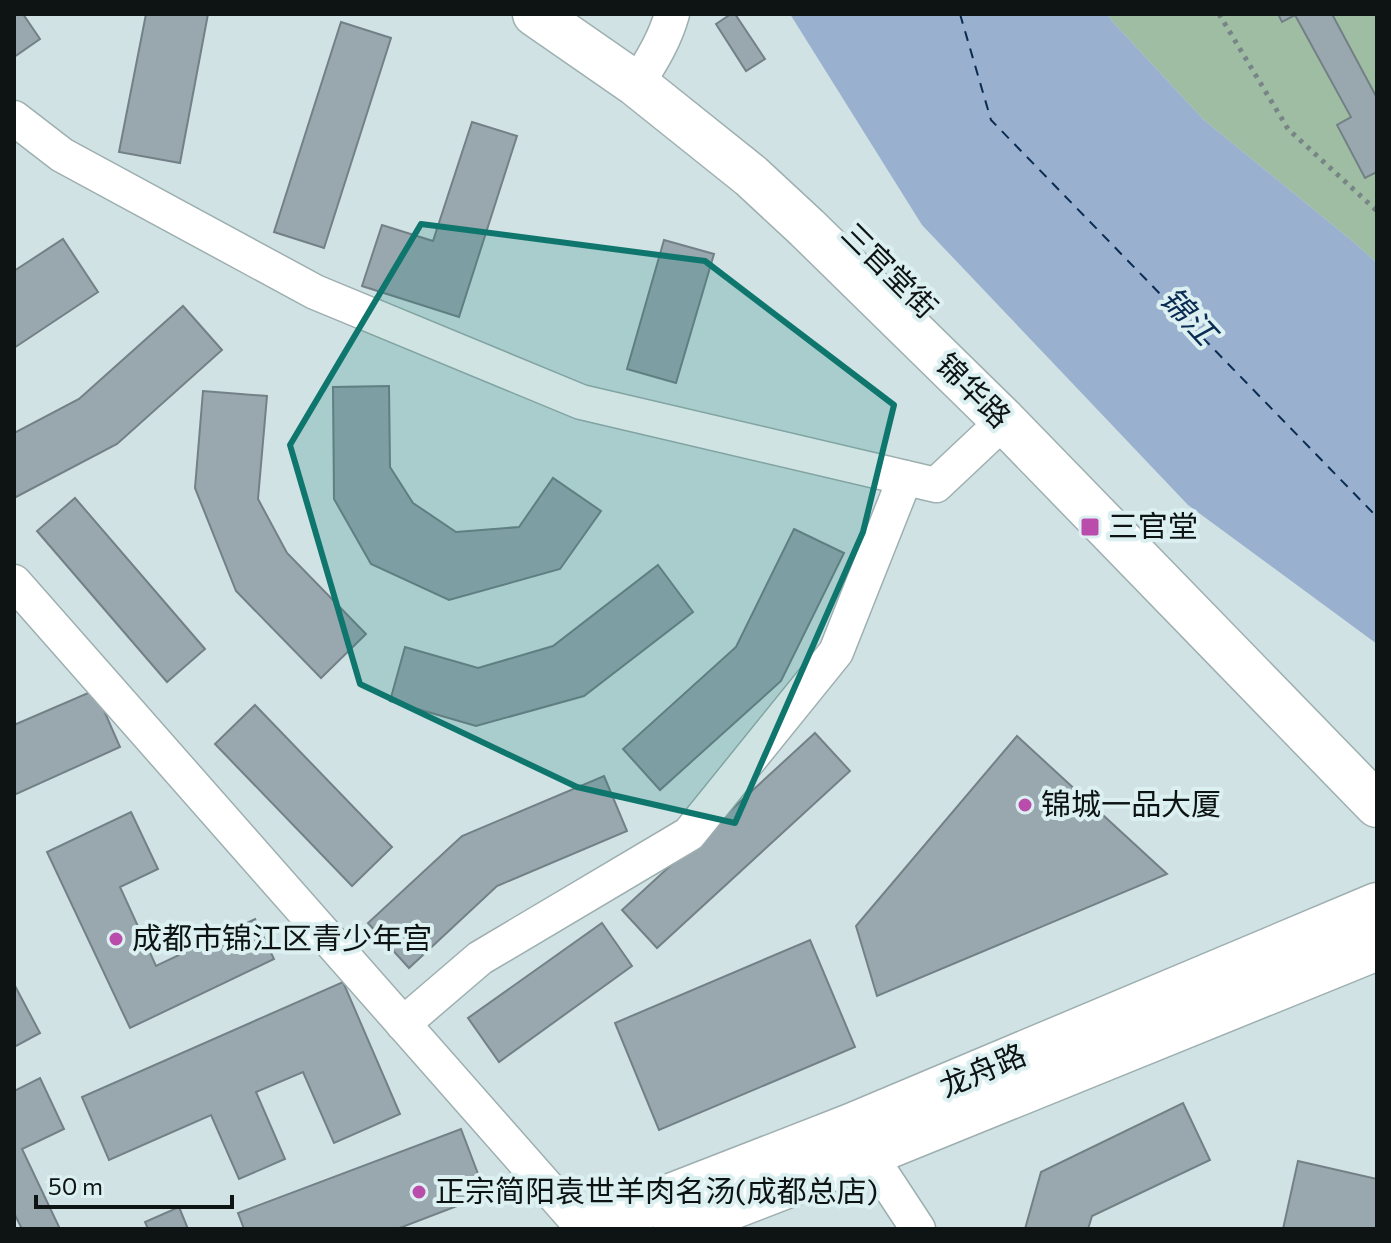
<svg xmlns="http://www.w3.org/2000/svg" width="1391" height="1243" font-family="Commissioner,'Noto Sans SC',sans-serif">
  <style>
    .green { fill: #9fbda3 }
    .water { fill: #99b1ce }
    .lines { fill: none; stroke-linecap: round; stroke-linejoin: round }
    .ferry { stroke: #0a2c53; stroke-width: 2; stroke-dasharray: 10 8; stroke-linecap: butt }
    .building { fill: #99a8af; stroke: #738187; stroke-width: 2 }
    .minor-casing { stroke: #9eafb0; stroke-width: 37 }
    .major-casing { stroke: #9eafb0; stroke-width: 47 }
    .path { stroke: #788586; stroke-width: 5; stroke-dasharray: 4 6; stroke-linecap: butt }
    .minor { stroke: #fff; stroke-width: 34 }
    .major { stroke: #fff; stroke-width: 44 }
    .marked { fill: #0f766e; fill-opacity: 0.2; stroke: #0f766e; stroke-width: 6; stroke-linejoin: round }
    .poi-dot { fill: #ba4cab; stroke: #ddf0f1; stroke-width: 3 }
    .labels { text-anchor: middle; stroke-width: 8; stroke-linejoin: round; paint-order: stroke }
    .street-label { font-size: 30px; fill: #0e1414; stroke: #ddf0f1 }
    .poi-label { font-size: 30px; fill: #0e1414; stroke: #ddf0f1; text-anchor: start }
    .water-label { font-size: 32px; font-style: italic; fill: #0a2c53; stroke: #ddf0f1 }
  </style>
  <rect width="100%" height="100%" fill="#d0e2e4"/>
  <!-- green -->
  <path class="green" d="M1108 14H1377V263L1356 244 1204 120 1112 21Z"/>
  <!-- water -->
  <path class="water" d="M790 14H1108L1112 21 1204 120 1356 244 1377 263V644L1188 505 922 225Z"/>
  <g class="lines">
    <!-- ferry -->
    <path class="ferry" d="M960 14 991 120 1377 517"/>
  </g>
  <!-- building -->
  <g class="building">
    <path d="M14 14H23L40 39 14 57Z"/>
    <path d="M146 14H208L180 163 119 152Z"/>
    <path d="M731 14H735L765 59 746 71 716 24Z"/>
    <path d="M1278 14H1332L1377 98V172L1365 178 1337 125 1351 117 1295 15 1282 22Z"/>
    <path d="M341 22 391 38 324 248 274 232Z"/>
    <path d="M472 122 517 136 459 317 362 286 382 225 433 241Z"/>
    <path d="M63 239 98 292 14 348V271Z"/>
    <path d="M664 240 714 254 676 383 627 369Z"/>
    <path d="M183 306 222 350 117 444 14 498V433L79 399Z"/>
    <path d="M389 386 390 467 413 503 456 532 519 527 553 478 601 511 560 569 449 600 371 564 334 499 333 387Z"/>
    <path d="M203 391 267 396 258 499 287 553 366 634 321 678 236 591 195 488Z"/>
    <path d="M75 498 205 649 167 682 37 531Z"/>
    <path d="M794 529 844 553 781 681 660 790 623 749 736 647Z"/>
    <path d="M658 565 693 612 584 696 476 726 390 701 405 647 478 668 553 646Z"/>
    <path d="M95 690 120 747 14 795V725Z"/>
    <path d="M255 705 392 847 352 886 215 744Z"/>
    <path d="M815 733 850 771 657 948 622 910Z"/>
    <path d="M1017 736 1167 874 877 996 856 926Z"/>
    <path d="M604 776 627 831 497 886 409 968 368 923 462 836Z"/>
    <path d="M131 812 158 869 120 887 156 966 255 919 274 959 130 1028 47 852Z"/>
    <path d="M602 923 632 966 499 1062 468 1018Z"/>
    <path d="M810 940 855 1047 659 1130 615 1023Z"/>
    <path d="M343 982 400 1114 334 1143 303 1072 256 1092 285 1159 239 1179 211 1115 109 1160 82 1097Z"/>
    <path d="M14 984 40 1033 14 1047Z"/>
    <path d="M40 1078 64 1129 22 1149 60 1229H22L14 1213V1091Z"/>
    <path d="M1183 1103 1210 1160 1092 1216 1088 1229H1025L1041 1172Z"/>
    <path d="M461 1129 486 1195 397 1229H244L238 1213Z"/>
    <path d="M1298 1161 1377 1179V1229H1283Z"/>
    <path d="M179 1207 188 1229H148L145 1222Z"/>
  </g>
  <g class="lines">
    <defs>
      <g id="minor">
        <path d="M636 84C651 63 665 39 672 14"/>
        <path d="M14 118 62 155 315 292 581 402 936 485 1004 421"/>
        <path d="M14 582 584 1229"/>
        <path d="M403 1024 480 958 689 834 836 652 905 478"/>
        <path d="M857 1136 918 1229"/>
      </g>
      <g id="major">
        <path d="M535 14 636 84 751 176 807 228 1004 421 1377 805"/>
        <path d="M586 1229 851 1126 1377 905"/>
        <path d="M675 1229 869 1154 1377 948"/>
      </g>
    </defs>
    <!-- minor casing -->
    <use href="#minor" class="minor-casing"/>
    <!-- major casing -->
    <use href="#major" class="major-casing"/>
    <!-- path -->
    <path class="path" d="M1219 14 1288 129 1377 211"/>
    <!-- minor -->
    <use href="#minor" class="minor"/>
    <!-- major -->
    <use href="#major" class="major"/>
  </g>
  <!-- marked area -->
  <path class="marked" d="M421 224 705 261 894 405 863 532 735 823 577 787 360 684 290 445Z"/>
  <!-- markers -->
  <g class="poi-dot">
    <rect x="1080" y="517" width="20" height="20" rx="4"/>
    <circle cx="1025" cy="805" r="8"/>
    <circle cx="116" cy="939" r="8"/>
    <circle cx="419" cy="1192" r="8"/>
  </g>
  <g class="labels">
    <!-- street labels -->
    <g class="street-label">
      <text transform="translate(889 271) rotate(45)" y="10">三官堂街</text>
      <text transform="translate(973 391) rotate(45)" y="10">锦华路</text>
      <text transform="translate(983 1071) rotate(-23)" y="10">龙舟路</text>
    </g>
    <!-- poi labels -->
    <g class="poi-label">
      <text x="1108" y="537">三官堂</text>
      <text x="1041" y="815">锦城一品大厦</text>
      <text x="132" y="949">成都市锦江区青少年宫</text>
      <text x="435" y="1202">正宗简阳袁世羊肉名汤(成都总店)</text>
    </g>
    <!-- water labels -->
    <g class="water-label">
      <text transform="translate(1188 316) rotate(47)" y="11">锦江</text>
    </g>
  </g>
  <!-- border -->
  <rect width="1391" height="1243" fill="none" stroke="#0e1414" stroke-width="32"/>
  <!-- scale -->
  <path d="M36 1195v12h196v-12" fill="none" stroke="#0e1414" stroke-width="4"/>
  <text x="48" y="1195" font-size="24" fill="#0e1414" stroke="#ddf0f1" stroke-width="6" paint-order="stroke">50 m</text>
</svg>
